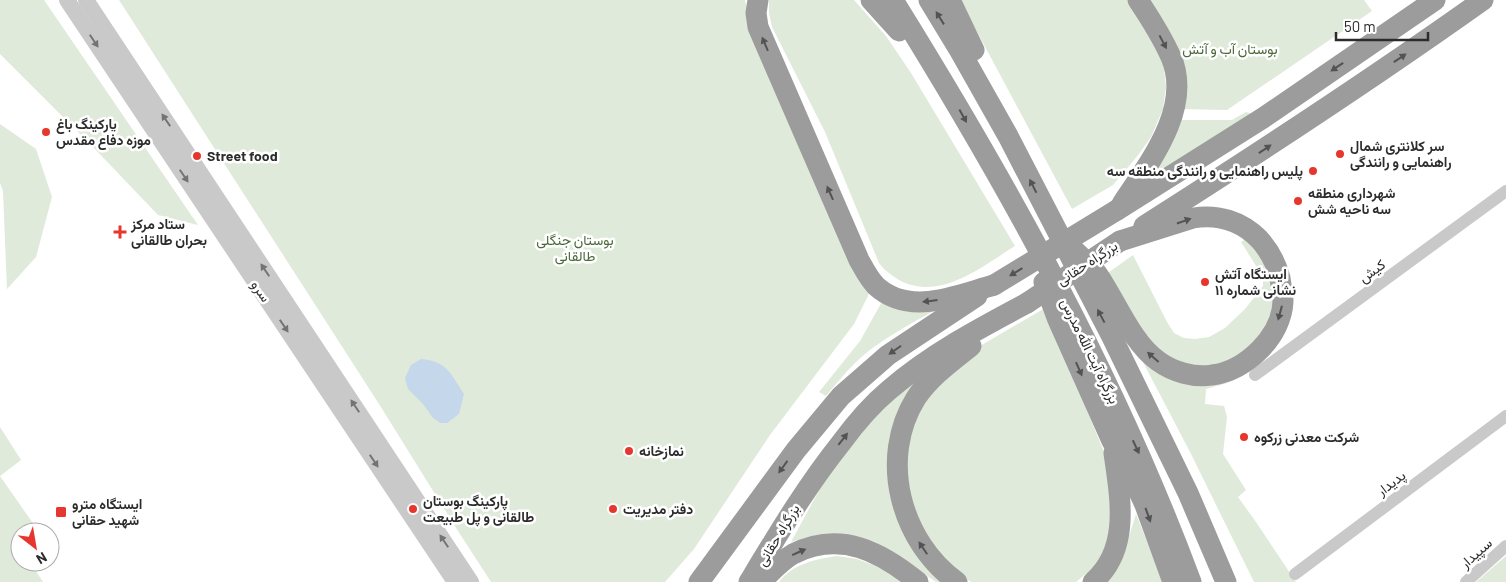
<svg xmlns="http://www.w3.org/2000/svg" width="1506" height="582" font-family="Barlow,Vazirmatn,sans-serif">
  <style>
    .green { fill: #e0eada }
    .water { fill: #c5d7eb }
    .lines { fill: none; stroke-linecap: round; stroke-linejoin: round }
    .minor { stroke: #c9c9c9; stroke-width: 12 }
    .tertiary { stroke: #c9c9c9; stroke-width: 16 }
    .trunk { stroke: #9c9c9c; stroke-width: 21 }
    .trunk-bridge { stroke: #9c9c9c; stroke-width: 21 }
    .oneway { fill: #535353 }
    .oneway2 { fill: #737373 }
    .poi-dot { fill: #e5372d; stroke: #fff; stroke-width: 2 }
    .labels { text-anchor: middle; stroke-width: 5; stroke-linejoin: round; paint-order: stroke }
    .park-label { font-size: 14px; fill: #4a683a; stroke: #fff }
    .poi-label { font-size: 14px; font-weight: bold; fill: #2c2c2c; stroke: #fff; text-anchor: start }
    .street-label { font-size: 14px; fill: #2c2c2c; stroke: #fff }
  </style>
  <rect width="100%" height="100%" fill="#fff"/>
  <!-- green -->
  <g class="green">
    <path d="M0 0H44L198 225 158 215 95 149 0 54Z"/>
    <path d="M119 0H745L752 27 869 291 868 296 854 324 770 435 694 549 665 582H491L458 531 379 404Z"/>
    <path d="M769 0H854L886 36 911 73 1015 246C981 267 940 302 899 280 891 275 884 270 879 263L825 132 772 27 769 13Z"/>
    <path d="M960 0H1129L1163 61 1166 87 1163 109 1151 137 1139 154 1113 185 1072 209Z"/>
    <path d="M1149 0H1364L1372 11 1227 110 1180 109Z"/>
    <path d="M1246 112 1252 114 1143 182 1178 120H1232Z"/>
    <path d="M0 124 36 149 52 197 36 257 7 289 3 191 0 183Z"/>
    <path d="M1246 239 1259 255 1271 276 1276 291 1271 322 1235 361 1193 368 1156 353 1105 275 1133 255 1167 322 1174 333 1184 338 1195 339 1209 337 1225 328 1245 309 1263 286V277L1241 242Z"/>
    <path d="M883 300 947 303C916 322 880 338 854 364 844 374 835 385 826 396L819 392 860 341Z"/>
    <path d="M1045 308 1111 469 1113 539 1095 566 1076 582H971L954 571 921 537 902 470 915 410 968 353Z"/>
    <path d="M1143 362 1193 382 1227 383 1206 389 1205 404 1224 406 1227 417 1223 454 1246 490 1238 497 1256 522 1296 582H1254L1191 454Z"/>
    <path d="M921 374 892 466 948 582H936L894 553 875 542 864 539 845 535H817L791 542 823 483 880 408Z"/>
    <path d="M0 427 21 460 0 476 39 532H20V562H30L43 582H0Z"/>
    <path d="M1136 514 1163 582H1100L1125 549Z"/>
    <path d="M837 556 857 559 876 566 908 582H779C792 564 816 559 837 556Z"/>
    <path d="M1506 556V582H1476Z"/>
  </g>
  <!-- water -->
  <path class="water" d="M421 359C447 361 451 374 464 394L459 414 447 423H440L433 418 423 404 408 389 405 378 411 365Z"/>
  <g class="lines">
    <!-- minor -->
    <g class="minor">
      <path d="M1255 375 1506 191"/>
      <path d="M1295 574 1506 416"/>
      <path d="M1466 582 1506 546"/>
    </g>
    <!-- tertiary -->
    <g class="tertiary">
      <path d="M67 0 455 582"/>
      <path d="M86 0 471 582"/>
    </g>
    <!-- trunk -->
    <g class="trunk">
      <path d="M758 0 756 13 758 27 859 260C864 269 869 279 876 286 910 317 957 295 994 285"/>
      <path d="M871 0 899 31"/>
      <path d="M893 0C1008 185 1115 377 1191 582"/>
      <path d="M929 0 960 51 1008 136 1111 335 1188 493 1226 582"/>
      <path d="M950 0 974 50"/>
      <path d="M1122 204C1149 163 1193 108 1171 57 1162 37 1150 18 1138 0"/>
      <path d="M1117 210 1263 118 1435 0"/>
      <path d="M1144 226C1259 153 1372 79 1483 0"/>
      <path d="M1074 250C1082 258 1091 265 1098 275 1116 301 1132 343 1158 361 1173 372 1194 378 1212 375 1246 371 1282 336 1283 301 1283 294 1281 286 1280 278 1276 263 1270 251 1259 239 1241 221 1218 214 1193 218L1120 241"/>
      <path d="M1044 282 1058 320 1112 441 1129 470 1145 505 1173 582"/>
      <path d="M699 582 796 450 841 396 888 355 977 296"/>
      <path d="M749 582C778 534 806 487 841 443 855 424 871 405 889 390 931 354 978 329 1027 303"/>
      <path d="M761 582C771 572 781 561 793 554 841 530 881 552 918 582"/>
      <path d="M957 582C901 542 878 459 916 398 930 377 951 362 971 346"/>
      <path d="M1093 582C1131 549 1120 497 1114 453"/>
    </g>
    <!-- trunk-bridge -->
    <g class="trunk-bridge">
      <path d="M994 285 1117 210"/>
      <path d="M1027 303 1120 241"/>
    </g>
  </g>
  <!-- one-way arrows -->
  <defs><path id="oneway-solid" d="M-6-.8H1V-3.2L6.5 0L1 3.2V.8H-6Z" transform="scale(1.25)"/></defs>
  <g class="oneway">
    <use href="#oneway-solid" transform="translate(940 18) rotate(-122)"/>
    <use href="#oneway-solid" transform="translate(1163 42) rotate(62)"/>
    <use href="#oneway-solid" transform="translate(765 44) rotate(-113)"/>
    <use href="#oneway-solid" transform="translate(1400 58) rotate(-34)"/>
    <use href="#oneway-solid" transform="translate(1337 67) rotate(146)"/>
    <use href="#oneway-solid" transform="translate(963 116) rotate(61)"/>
    <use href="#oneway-solid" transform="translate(1265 149) rotate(-34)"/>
    <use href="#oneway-solid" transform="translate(1033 186) rotate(-117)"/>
    <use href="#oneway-solid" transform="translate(830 193) rotate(-114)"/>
    <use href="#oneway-solid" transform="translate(1184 221) rotate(-19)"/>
    <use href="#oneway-solid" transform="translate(1016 272) rotate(149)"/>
    <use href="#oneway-solid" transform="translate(930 301) rotate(173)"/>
    <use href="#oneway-solid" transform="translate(1280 313) rotate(105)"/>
    <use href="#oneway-solid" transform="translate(1101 316) rotate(-118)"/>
    <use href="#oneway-solid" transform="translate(895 350) rotate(145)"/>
    <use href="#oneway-solid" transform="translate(1153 357) rotate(-139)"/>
    <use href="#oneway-solid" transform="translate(1079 369) rotate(66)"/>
    <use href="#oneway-solid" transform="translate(843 439) rotate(-52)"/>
    <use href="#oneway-solid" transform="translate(1136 447) rotate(65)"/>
    <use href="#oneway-solid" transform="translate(783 467) rotate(126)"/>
    <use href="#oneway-solid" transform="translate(1148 515) rotate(70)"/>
    <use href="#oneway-solid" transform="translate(923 548) rotate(-124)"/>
    <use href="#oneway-solid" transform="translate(799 552) rotate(-24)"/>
  </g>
  <g class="oneway2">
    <use href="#oneway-solid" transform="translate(94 41) rotate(56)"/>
    <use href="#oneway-solid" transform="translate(166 120) rotate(-124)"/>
    <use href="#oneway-solid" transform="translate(184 176) rotate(56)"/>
    <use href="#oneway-solid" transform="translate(265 270) rotate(-124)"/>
    <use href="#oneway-solid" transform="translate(284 326) rotate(56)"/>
    <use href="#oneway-solid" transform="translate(355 406) rotate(-124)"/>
    <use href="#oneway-solid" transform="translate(374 461) rotate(56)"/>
    <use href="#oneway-solid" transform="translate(444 541) rotate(-124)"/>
  </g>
  <!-- markers -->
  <g class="poi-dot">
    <circle cx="46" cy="132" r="5"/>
    <circle cx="1340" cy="154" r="5"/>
    <circle cx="197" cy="156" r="5"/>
    <circle cx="1313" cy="171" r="5"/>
    <circle cx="1298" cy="201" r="5"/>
    <path d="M117.5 224.5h5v5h5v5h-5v5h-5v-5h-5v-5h5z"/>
    <circle cx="1205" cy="282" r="5"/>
    <circle cx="1244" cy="437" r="5"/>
    <circle cx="629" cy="451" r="5"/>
    <circle cx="413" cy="509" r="5"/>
    <circle cx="613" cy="509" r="5"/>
    <rect x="55" y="506" width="12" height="12" rx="2.5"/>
  </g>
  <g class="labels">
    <!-- park labels -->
    <g class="park-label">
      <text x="1230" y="54">بوستان آب و آتش</text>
      <text x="575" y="245">بوستان جنگلی<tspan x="575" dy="16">طالقانی</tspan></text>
    </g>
    <!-- poi labels -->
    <g class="poi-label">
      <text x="56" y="129">پارکینگ باغ<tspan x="56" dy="16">موزه دفاع مقدس</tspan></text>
      <text x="1350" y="151">سر کلانتری شمال<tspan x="1350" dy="16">راهنمایی و رانندگی</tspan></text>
      <text x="207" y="161">Street food</text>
      <text x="1303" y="176" text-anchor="end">پلیس راهنمایی و رانندگی منطقه سه</text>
      <text x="1308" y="198">شهرداری منطقه<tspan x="1308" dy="16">سه ناحیه شش</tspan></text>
      <text x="131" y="229">ستاد مرکز<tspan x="131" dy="16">بحران طالقانی</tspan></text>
      <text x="1215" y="279">ایستگاه آتش<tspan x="1215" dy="16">نشانی شماره ۱۱</tspan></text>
      <text x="1254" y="442">شرکت معدنی زرکوه</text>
      <text x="639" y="456">نمازخانه</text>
      <text x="423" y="506">پارکینگ بوستان<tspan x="423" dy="16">طالقانی و پل طبیعت</tspan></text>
      <text x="72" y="509">ایستگاه مترو<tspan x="72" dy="16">شهید حقانی</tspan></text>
      <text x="623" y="514">دفتر مدیریت</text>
    </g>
    <!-- street labels -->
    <g class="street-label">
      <text transform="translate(1087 263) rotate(-33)" y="5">بزرگراه حقانی</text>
      <text transform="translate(1372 271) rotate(-36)" y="5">کیش</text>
      <text transform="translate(261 291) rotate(56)" y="5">سرو</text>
      <text transform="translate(1090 351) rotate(64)" y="5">بزرگراه آیت الله مدرس</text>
      <text transform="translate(1391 483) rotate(-37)" y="5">پدیدار</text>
      <text transform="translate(778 535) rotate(-59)" y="5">بزرگراه حقانی</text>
      <text transform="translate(1476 553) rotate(-42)" y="5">سپیدار</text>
    </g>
  </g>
  <!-- north arrow -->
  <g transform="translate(35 547) rotate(149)"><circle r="24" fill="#ffffff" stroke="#ababab"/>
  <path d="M0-4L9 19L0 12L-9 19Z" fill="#e5372d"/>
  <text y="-8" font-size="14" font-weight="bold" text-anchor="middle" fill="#2c2c2c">N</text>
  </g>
  <!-- scale -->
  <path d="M1336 32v8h92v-8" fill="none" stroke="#2c2c2c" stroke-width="2.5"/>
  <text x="1344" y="32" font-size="15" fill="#2c2c2c" stroke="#ffffff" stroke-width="4" paint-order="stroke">50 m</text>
</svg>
